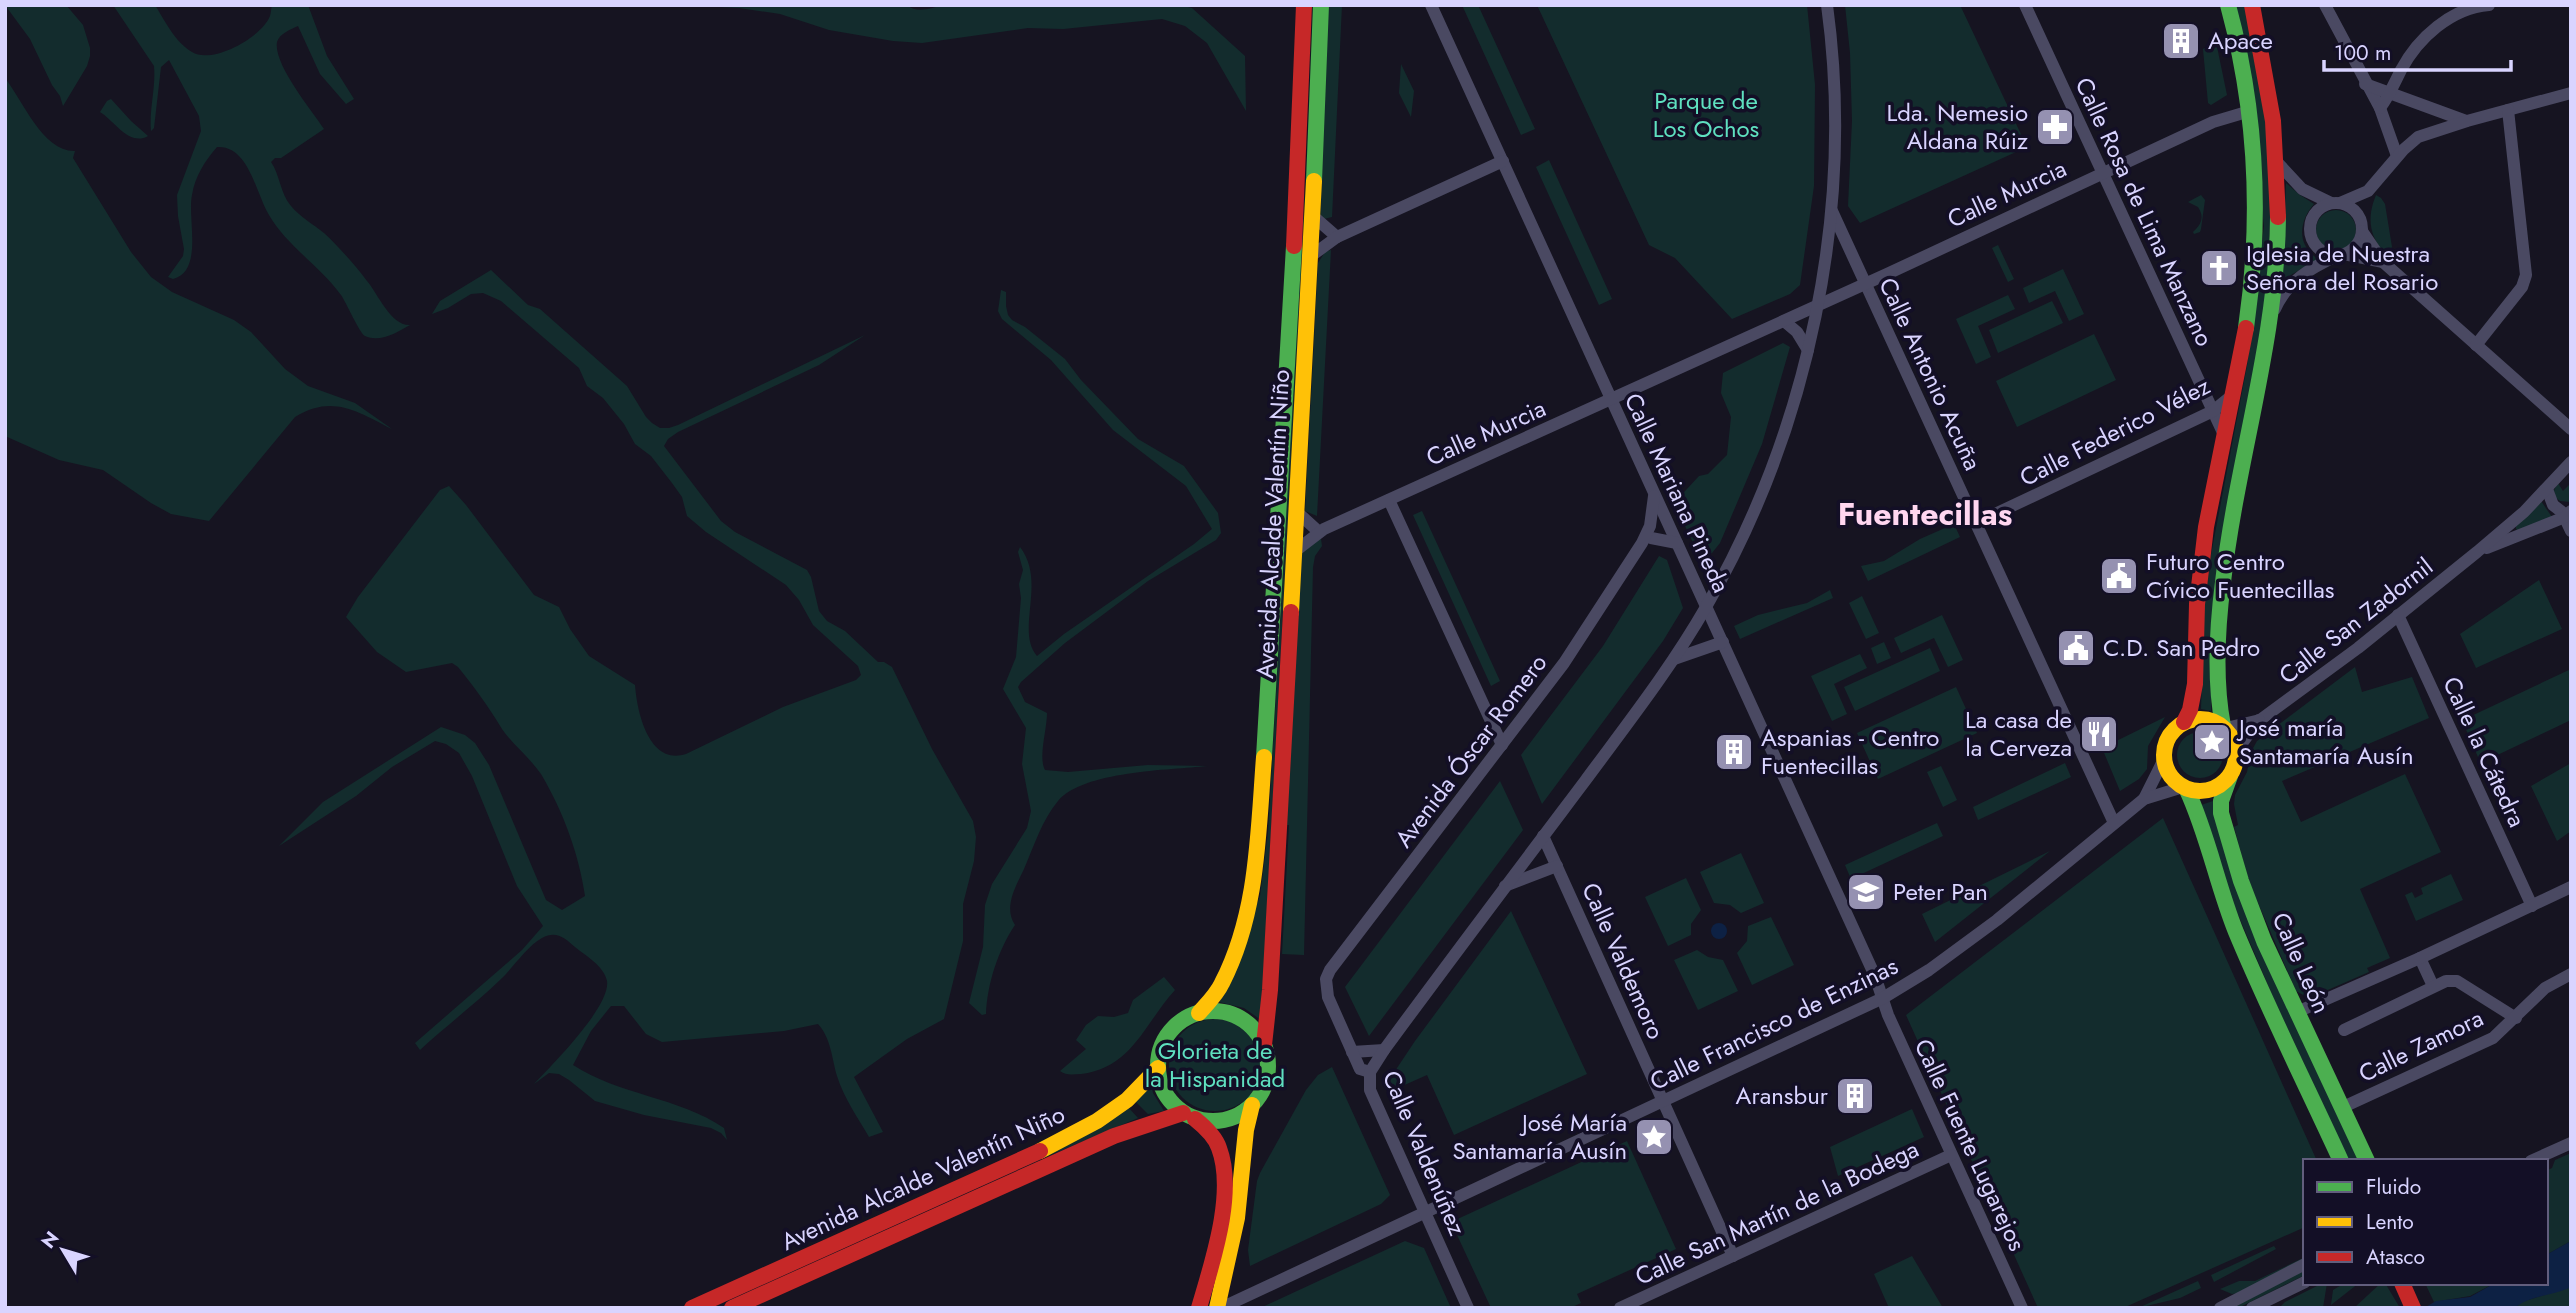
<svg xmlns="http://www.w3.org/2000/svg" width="2576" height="1313" font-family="Jost,sans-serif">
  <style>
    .green { fill: #132c2d }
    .water { fill: #0d2144 }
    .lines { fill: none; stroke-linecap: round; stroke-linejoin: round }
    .street { stroke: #4a4962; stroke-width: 12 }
    .fast { stroke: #4caf50; stroke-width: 16 }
    .slow { stroke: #ffc107; stroke-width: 16 }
    .jam { stroke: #c62828; stroke-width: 16 }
    .labels { text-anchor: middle; stroke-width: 7; stroke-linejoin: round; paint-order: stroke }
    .poi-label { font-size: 24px; fill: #d9d4ff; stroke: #130f26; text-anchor: start }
    .park-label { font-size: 24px; fill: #5fe0c0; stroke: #130f26 }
    .street-label { font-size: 24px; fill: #d9d4ff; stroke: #130f26 }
    .district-label { font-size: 32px; font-weight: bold; fill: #ffd6f0; stroke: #130f26 }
  </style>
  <rect width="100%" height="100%" fill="#161421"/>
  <!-- green -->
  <g class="green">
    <path d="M5 5H66L83 25 90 48V56L87 66 63 106 60 96 52 85 30 39Z"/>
    <path d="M113 5H155C165 21 175 42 192 52 212 65 262 37 270 16 271 13 271 9 272 5H308L327 56 354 99 346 104 320 74 298 26C291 29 279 34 277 42 273 64 312 111 324 129L281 158H275L271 162C280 175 280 193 291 206 300 217 313 224 324 233 339 247 355 265 367 281 378 294 391 326 410 325 398 332 380 343 365 336 360 334 346 302 341 295 320 266 287 246 269 215 256 194 249 145 217 147 205 161 195 176 192 195 187 218 204 271 173 279L168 277 183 256 184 249 178 216 177 195 201 131 199 116 169 60 161 67 154 128 151 131C149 109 156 88 154 66Z"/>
    <path d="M681 5H907C917 14 932 8 943 5H1180L1192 8 1245 56 1246 111 1207 43 1185 26 1162 19 1063 29 1028 28 922 43 893 41 829 30 780 14 739 8Z"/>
    <path d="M1327 5H1342L1332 217 1320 220Z"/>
    <path d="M1462 5H1478L1535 129 1521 135Z"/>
    <path d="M1537 5H1807L1815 85 1814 186 1800 285 1790 294 1732 319 1675 258 1649 245Z"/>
    <path d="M1845 5H1960L2027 147 1860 223 1848 206 1852 121 1850 53Z"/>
    <path d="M2235 5H2246L2257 50 2272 177 2266 308 2213 635 2211 711 2201 709 2204 608 2209 565 2247 366 2264 226Z"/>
    <path d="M2216 42 2227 95 2211 105 2208 103 2203 49Z"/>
    <path d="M1313 51 1261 1020 1244 1008 1219 1002 1260 896 1268 832Z"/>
    <path d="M1401 64 1414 91 1411 117 1399 93Z"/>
    <path d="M5 78C23 101 43 152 75 151L73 158 131 252 151 277 172 292 234 320 251 332 285 369 308 386 355 403 392 429C357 411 332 394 295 417L209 521 171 514 151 503 103 470 59 460 5 436Z"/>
    <path d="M111 99 131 121 148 136C129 147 114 120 100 112L107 101Z"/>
    <path d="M1549 160 1612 299 1599 305 1536 167Z"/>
    <path d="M2286 183 2300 195 2314 204C2299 221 2296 245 2318 259L2291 275 2282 286Z"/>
    <path d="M2201 195 2205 200 2201 229 2200 232 2194 234 2193 232C2201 225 2205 217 2198 207L2188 202Z"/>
    <path d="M2376 195 2381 198 2385 204 2392 247 2386 256C2370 237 2366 219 2376 195Z"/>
    <circle cx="2336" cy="230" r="20"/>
    <path d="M1998 245 2014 279 2008 282 1992 248Z"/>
    <path d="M1331 250 1317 516 1305 511 1318 263 1325 252Z"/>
    <path d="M2063 269 2084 314 2069 321 2055 291 2029 303 2023 288Z"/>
    <path d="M491 270 528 305 540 309 627 386 646 417 652 423 660 428H669L678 425 865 335 819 365 678 432 668 439 664 446 721 521 735 532 807 570 811 577 819 611 827 621 845 631 878 662H884L892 667 932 749 973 821 976 837 974 861 963 904V941L944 1019 907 1039 854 1077 883 1132 869 1137C858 1118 844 1098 837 1076 832 1059 831 1038 818 1024L784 1031 662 1042 646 1034 624 1006H611L591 1031 573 1065C619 1095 678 1097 724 1128L727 1140 721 1133 711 1128 644 1115 595 1101 569 1080 559 1074 549 1073 534 1084C552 1065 611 1006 607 981 604 966 586 956 575 947 565 938 556 930 542 938 526 947 514 967 500 980 475 1004 446 1026 420 1050L415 1043 522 950 543 926 517 886 472 776 459 753 446 744 435 741 392 767 356 796 279 846 323 802 441 727 465 735 475 743 489 765 546 900 562 910 585 896C579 854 563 811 541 774 530 758 513 745 502 729 488 706 475 688 458 667L452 663 406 672 377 652 346 617 358 597 440 490 449 486 466 505 534 595 559 607 570 629 589 656 635 685C637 712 649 766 686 754L783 707 856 680 861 675 858 666 813 625 799 600 786 585 706 532 687 516 682 497 672 483 651 456 635 444 624 424 603 398 587 386 579 368 501 301 483 293 471 294 448 308 432 314 440 301Z"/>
    <path d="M1001 290 1006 292V306L1008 315 1012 320 1025 327 1065 359 1081 380 1138 439 1184 466 1218 513 1221 533 1216 540 1148 581 1065 643 1021 682 1018 687 1025 702 1047 713C1047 730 1038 757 1045 770L1068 772 1148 765 1208 766C1169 770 1083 771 1058 801 1042 820 1034 846 1024 869 1016 886 1003 907 1015 925 998 950 987 985 986 1014L982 1015 969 1003 983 947 985 905 992 884 1027 828 1031 811 1022 764 1026 728 1003 689 1016 657 1021 598 1019 584 1023 570 1018 552 1020 547C1047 582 1015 630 1037 656L1064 634 1194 544 1212 529 1186 486 1113 430 1051 360 1002 319 998 311Z"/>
    <path d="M2008 295 2015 309 1978 326 1991 357 1976 364 1956 319Z"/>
    <path d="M2052 301 2063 323 1998 353 1989 330Z"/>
    <path d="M2094 334 2116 380 2017 427 1996 381Z"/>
    <path d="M1783 343 1790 347 1762 444 1720 543 1712 553 1703 557 1698 553 1674 503 1699 476 1708 474 1727 455 1731 417 1721 393 1723 373Z"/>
    <path d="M2558 483 2563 491 2571 483V502L2560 501 2555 497 2554 490Z"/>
    <path d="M2541 501 2552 517 2519 532 2516 529V525Z"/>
    <path d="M1422 511 1500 681 1491 686 1413 515Z"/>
    <path d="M1954 524 1960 537 1868 581 1861 566 1884 561 1920 539Z"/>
    <path d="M1321 539 1322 546 1315 556 1313 567 1304 955 1282 954 1289 825H1285L1301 555 1308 544Z"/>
    <path d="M1659 556 1667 560 1683 608 1663 641 1542 804 1521 755 1603 646Z"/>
    <path d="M2539 580 2562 629 2476 668 2460 634Z"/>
    <path d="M1830 590 1833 598 1740 639 1734 626 1758 615 1807 603Z"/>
    <path d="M1862 596 1879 633 1866 639 1849 603Z"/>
    <path d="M1942 615 1963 660 1948 667 1934 638 1901 653 1894 638Z"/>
    <path d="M1884 642 1891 658 1877 664 1871 648Z"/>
    <path d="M1930 648 1940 671 1855 711 1844 687Z"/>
    <path d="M1860 654 1867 668 1834 684 1847 714 1832 721 1811 676Z"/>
    <path d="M2355 667 2362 692 2412 677 2429 718 2282 781 2301 822 2405 774 2441 852 2360 889 2390 958 2367 968 2369 972 2314 996 2307 997 2296 991 2249 882 2234 827 2238 825 2234 804 2235 795 2247 772 2251 752 2257 741Z"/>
    <path d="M2571 669V720L2487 760 2478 757 2464 725 2467 718Z"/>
    <path d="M1956 687 1977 733 1878 779 1857 733Z"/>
    <path d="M2165 717 2148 746 2147 769 2139 779 2120 791 2102 748Z"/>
    <circle cx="2200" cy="755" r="23"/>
    <path d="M2065 763 2071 777 1978 820 1973 807Z"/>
    <path d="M2571 763V831L2557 841 2531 786Z"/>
    <path d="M1941 766 1957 800 1943 807 1927 772Z"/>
    <path d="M1500 781 1523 830 1369 1036 1345 987Z"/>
    <path d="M2213 801 2358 1161H2349L2273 997 2228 891 2201 805Z"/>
    <path d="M2163 818 2317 1161H2305V1227L2123 1308H2038L1906 1015Z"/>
    <path d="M1937 823 1943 836 1851 879 1845 865Z"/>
    <path d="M2050 851 1935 942 1922 914Z"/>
    <path d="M1741 853 1764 903 1741 913 1730 905 1714 903 1700 872Z"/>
    <path d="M2451 874 2463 900 2416 921 2405 895 2412 892 2415 898 2423 894 2421 888Z"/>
    <path d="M1686 878 1701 910 1691 924V935L1668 946 1645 897Z"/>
    <path d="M1511 911 1587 1074 1454 1135 1427 1075 1391 1091 1387 1083 1415 1041Z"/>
    <path d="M1771 917 1794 965 1752 985 1737 953 1747 941 1748 926Z"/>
    <path d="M1697 950 1708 957 1723 960 1738 991 1698 1010 1674 960Z"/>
    <path d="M1164 977 1175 990C1144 1024 1132 1068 1081 1074 1073 1074 1067 1076 1060 1071L1086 1049 1076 1040 1086 1025 1098 1016 1114 1017 1128 1013 1133 1000Z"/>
    <circle cx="1215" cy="1065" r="46"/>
    <path d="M1332 1067 1390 1195 1381 1204 1250 1266 1248 1250 1257 1181 1260 1173 1306 1090 1318 1075Z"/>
    <path d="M1151 1084 1153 1093 1164 1111 1148 1114 1135 1101Z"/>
    <path d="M1128 1107 1138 1118 906 1217Z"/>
    <path d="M1912 1109 1924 1137 1838 1176 1830 1147Z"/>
    <path d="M1627 1141 1676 1249 1577 1294 1581 1303 1570 1308H1491L1451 1222Z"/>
    <path d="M2571 1153V1241L2546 1255V1171L2552 1168 2555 1160Z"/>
    <path d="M1405 1241 1424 1248 1451 1308H1260Z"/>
    <path d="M2274 1246 2276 1249 2214 1282 2211 1275Z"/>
    <path d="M1912 1256 1943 1308H1889L1874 1274Z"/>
    <path d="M2305 1257V1261L2240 1293 2232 1294 2220 1289 2239 1281H2255Z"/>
    <path d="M2305 1270V1275L2238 1308H2229Z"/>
    <path d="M2198 1281 2201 1288 2180 1298 2138 1308Z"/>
    <path d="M2323 1283H2327L2323 1308H2279L2285 1302Z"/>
    <path d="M2345 1283H2359L2331 1305 2333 1290Z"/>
    <path d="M2381 1283H2385L2400 1308H2354Z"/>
    <path d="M2425 1283H2495L2470 1296 2434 1302Z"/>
    <path d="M2571 1287V1308H2515L2521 1302Z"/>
  </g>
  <!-- water -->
  <g class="water">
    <circle cx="1719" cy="931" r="8"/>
    <path d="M2571 1241V1287C2554 1296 2529 1295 2515 1308H2424L2436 1301 2470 1297 2495 1283H2546V1255Z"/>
  </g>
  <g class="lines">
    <!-- street -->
    <g class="street">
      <path d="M1431 5 1875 976 1888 1015 2022 1308"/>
      <path d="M2025 5 2225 437"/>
      <path d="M2325 5 2380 108 2397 156"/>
      <path d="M2365 84 2466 121"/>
      <path d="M2380 108C2389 96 2394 84 2401 70 2418 38 2451 8 2489 5"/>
      <path d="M2277 162 2302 189 2331 203"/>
      <path d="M2340 203 2368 191 2403 150 2418 137 2467 121 2571 93"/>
      <circle cx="2336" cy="229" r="26"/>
      <path d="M1832 211 2114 823"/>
      <path d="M1313 216 1337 237"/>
      <path d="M2362 231 2383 262 2571 429"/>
      <path d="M2344 254 2383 262"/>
      <path d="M1311 256 1337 237 1503 161"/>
      <path d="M2275 309C2288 280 2311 268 2338 255"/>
      <path d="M1784 321 1797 332 1808 350"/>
      <path d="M2476 345 2522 287 2526 275 2508 110"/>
      <path d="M2547 489 2553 505 2562 512 2571 531"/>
      <path d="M1389 500 1502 745"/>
      <path d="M1296 511 1319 532"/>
      <path d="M1976 523 2213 411 2234 394"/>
      <path d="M1651 538 1677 543"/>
      <path d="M2487 548 2565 517 2571 511"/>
      <path d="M1294 552 1324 529 1887 274 2213 122 2250 111"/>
      <path d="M2398 615 2532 906"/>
      <path d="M1674 659 1723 642"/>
      <path d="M2226 728 2260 720 2358 648 2477 552 2524 512 2571 462"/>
      <path d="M2237 750 2259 720"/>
      <path d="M2144 799 2164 759"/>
      <path d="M1543 836 1733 1256"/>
      <path d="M1505 886 1557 866"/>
      <path d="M2420 958 2433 986"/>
      <path d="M2297 1012 2420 958 2571 887"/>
      <path d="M2344 1030 2446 981H2457L2516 1018"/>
      <path d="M1352 1052 1384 1050"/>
      <path d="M1370 1072 1360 1069 1328 997 1326 979 1330 970 1564 663 1642 543 1650 526 1654 496"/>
      <path d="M2341 1108 2493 1038 2545 988 2571 974"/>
      <path d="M2531 1161 2571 1143"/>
      <path d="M1221 1308 1883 998 1929 970 1997 920 2144 799 2183 787"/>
      <path d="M1468 1308 1370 1090V1072L1384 1050C1450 960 1518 870 1585 781 1627 724 1671 668 1706 607 1809 428 1855 210 1827 5"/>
      <path d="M1620 1308 1951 1155"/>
      <path d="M2220 1308 2305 1264"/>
      <path d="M2252 1308 2305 1282"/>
    </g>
    <!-- fast -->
    <g class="fast">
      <path d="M2228 5C2257 112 2262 218 2246 328"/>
      <path d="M1314 181 1321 5"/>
      <path d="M2223 726C2214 679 2217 629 2223 582 2237 459 2277 341 2278 217"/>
      <path d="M1264 757 1294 246"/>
      <path d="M2230 776 2221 801V813L2241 881 2264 941 2367 1161"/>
      <path d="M2187 790C2208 835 2217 885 2236 932 2268 1009 2306 1085 2341 1161"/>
      <circle cx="1213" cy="1066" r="55"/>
    </g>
    <!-- slow -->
    <g class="slow">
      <path d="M1291 612 1314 181"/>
      <circle cx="2200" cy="755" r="36"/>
      <path d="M1199 1013C1207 1004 1217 994 1222 983 1258 913 1258 834 1264 757"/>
      <path d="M1040 1151 1097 1121 1127 1100 1158 1068"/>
      <path d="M1217 1308 1237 1218 1246 1130 1252 1105"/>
    </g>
    <!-- jam -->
    <g class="jam">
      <path d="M2252 5 2273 121 2278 217"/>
      <path d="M1294 246 1304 5"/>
      <path d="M2184 722 2190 710 2195 684 2197 604 2206 527 2246 328"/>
      <path d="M1264 1045 1270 990 1291 612"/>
      <path d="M1195 1119C1205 1127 1215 1136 1219 1148 1236 1193 1212 1263 1199 1308"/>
      <path d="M2402 1283 2413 1308"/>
      <path d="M692 1308 1040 1151"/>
      <path d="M732 1308 1114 1136 1183 1113"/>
    </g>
  </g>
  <!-- icons -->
  <defs>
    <symbol id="building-square" viewBox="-11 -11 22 22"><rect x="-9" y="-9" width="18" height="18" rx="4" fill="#9591b1" stroke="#130f26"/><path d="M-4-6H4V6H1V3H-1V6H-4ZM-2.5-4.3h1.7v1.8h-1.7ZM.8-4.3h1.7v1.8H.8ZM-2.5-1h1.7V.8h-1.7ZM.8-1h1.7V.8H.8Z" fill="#fff"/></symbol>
    <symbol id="pharmacy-square" viewBox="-11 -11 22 22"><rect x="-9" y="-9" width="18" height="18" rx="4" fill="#9591b1" stroke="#130f26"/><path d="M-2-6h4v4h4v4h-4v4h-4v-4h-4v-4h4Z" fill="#fff"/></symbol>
    <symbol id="church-square" viewBox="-11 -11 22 22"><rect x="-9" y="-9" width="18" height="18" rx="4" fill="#9591b1" stroke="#130f26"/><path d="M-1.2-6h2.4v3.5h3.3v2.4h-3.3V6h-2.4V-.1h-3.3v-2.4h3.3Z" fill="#fff"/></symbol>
    <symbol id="civic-square" viewBox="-11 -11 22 22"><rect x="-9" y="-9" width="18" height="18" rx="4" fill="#9591b1" stroke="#130f26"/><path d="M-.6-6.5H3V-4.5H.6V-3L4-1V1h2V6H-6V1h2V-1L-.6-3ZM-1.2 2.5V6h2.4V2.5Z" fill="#fff"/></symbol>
    <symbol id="restaurant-square" viewBox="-11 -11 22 22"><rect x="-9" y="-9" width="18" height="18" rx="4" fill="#9591b1" stroke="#130f26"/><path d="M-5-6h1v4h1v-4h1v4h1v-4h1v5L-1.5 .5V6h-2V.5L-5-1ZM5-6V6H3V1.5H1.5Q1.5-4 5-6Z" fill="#fff"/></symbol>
    <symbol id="sight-square" viewBox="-11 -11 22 22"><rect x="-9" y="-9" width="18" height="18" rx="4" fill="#9591b1" stroke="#130f26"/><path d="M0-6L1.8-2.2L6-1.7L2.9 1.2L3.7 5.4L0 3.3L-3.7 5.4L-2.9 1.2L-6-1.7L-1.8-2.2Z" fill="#fff"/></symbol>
    <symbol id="school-square" viewBox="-11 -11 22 22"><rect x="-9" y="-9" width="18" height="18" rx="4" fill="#9591b1" stroke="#130f26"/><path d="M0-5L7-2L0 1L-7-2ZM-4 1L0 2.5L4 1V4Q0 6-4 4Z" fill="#fff"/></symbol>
  </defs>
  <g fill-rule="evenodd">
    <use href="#building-square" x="2159" y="19" width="44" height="44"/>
    <use href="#pharmacy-square" x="2033" y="105" width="44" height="44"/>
    <use href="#church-square" x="2197" y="246" width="44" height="44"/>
    <use href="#civic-square" x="2097" y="554" width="44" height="44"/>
    <use href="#civic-square" x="2054" y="626" width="44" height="44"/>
    <use href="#restaurant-square" x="2077" y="712" width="44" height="44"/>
    <use href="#sight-square" x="2190" y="720" width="44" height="44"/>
    <use href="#building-square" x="1712" y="730" width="44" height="44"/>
    <use href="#school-square" x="1844" y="870" width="44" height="44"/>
    <use href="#building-square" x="1833" y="1074" width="44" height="44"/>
    <use href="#sight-square" x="1632" y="1115" width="44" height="44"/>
  </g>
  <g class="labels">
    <!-- poi labels -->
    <g class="poi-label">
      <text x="2208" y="49">Apace</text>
      <text x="2028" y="121" text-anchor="end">Lda. Nemesio<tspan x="2028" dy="28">Aldana Rúiz</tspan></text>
      <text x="2246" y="262">Iglesia de Nuestra<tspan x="2246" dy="28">Señora del Rosario</tspan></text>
      <text x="2146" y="570">Futuro Centro<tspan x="2146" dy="28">Cívico Fuentecillas</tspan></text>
      <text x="2103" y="656">C.D. San Pedro</text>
      <text x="2072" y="728" text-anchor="end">La casa de<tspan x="2072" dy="28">la Cerveza</tspan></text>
      <text x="2239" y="736">José maría<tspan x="2239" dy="28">Santamaría Ausín</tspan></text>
      <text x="1761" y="746">Aspanias - Centro<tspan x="1761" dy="28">Fuentecillas</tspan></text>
      <text x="1893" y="900">Peter Pan</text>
      <text x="1828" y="1104" text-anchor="end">Aransbur</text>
      <text x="1627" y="1131" text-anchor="end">José María<tspan x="1627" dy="28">Santamaría Ausín</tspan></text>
    </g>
    <!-- park labels -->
    <g class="park-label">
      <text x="1706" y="109">Parque de<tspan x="1706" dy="28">Los Ochos</tspan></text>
      <text x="1215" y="1059">Glorieta de<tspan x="1215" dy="28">la Hispanidad</tspan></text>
    </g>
    <!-- street labels -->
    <g class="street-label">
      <text transform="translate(2007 194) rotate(-25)" y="8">Calle Murcia</text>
      <text transform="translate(2144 212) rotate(65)" y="8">Calle Rosa de Lima Manzano</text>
      <text transform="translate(1930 374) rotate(65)" y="8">Calle Antonio Acuña</text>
      <text transform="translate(2115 432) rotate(-27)" y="8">Calle Federico Vélez</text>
      <text transform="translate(1486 433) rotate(-24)" y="8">Calle Murcia</text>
      <text transform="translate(1677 493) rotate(65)" y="8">Calle Mariana Pineda</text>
      <text transform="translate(1273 524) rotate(-87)" y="8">Avenida Alcalde Valentín Niño</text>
      <text transform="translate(2356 621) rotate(-38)" y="8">Calle San Zadornil</text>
      <text transform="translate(1471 751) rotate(-53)" y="8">Avenida Óscar Romero</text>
      <text transform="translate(2484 752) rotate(65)" y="8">Calle la Cátedra</text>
      <text transform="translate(1623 961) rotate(66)" y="8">Calle Valdemoro</text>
      <text transform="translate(2301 963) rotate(66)" y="8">Calle León</text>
      <text transform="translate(1774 1024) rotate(-26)" y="8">Calle Francisco de Enzinas</text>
      <text transform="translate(2421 1046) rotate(-26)" y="8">Calle Zamora</text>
      <text transform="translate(1970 1145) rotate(65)" y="8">Calle Fuente Lugarejos</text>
      <text transform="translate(1424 1153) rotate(67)" y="8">Calle Valdenúñez</text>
      <text transform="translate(923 1178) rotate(-25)" y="8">Avenida Alcalde Valentín Niño</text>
      <text transform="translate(1777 1213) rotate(-25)" y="8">Calle San Martín de la Bodega</text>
    </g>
    <!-- district labels -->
    <g class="district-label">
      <text x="1925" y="525">Fuentecillas</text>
    </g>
  </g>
  <!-- border -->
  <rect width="2576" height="1313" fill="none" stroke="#d9d4ff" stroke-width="14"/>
  <!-- legend -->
  <rect x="2303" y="1159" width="245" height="126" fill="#130f26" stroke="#625e7d" stroke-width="2"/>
  <rect x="2317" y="1182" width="35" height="10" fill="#4caf50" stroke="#625e7d" stroke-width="2"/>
  <text x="2366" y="1194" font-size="21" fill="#d9d4ff">Fluido</text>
  <rect x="2317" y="1217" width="35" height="10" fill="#ffc107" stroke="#625e7d" stroke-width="2"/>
  <text x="2366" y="1229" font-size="21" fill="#d9d4ff">Lento</text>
  <rect x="2317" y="1252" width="35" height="10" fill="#c62828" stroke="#625e7d" stroke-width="2"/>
  <text x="2366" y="1264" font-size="21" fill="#d9d4ff">Atasco</text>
  <!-- north arrow -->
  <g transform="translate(63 1250) rotate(308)" stroke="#130f26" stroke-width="5" paint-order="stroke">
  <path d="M0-5L12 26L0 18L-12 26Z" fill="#d9d4ff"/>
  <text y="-10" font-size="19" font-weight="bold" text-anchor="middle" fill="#d9d4ff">N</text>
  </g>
  <!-- scale -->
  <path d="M2324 60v10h187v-10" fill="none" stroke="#d9d4ff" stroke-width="3.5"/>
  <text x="2334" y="60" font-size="21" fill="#d9d4ff" stroke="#130f26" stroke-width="5" paint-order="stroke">100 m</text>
</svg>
